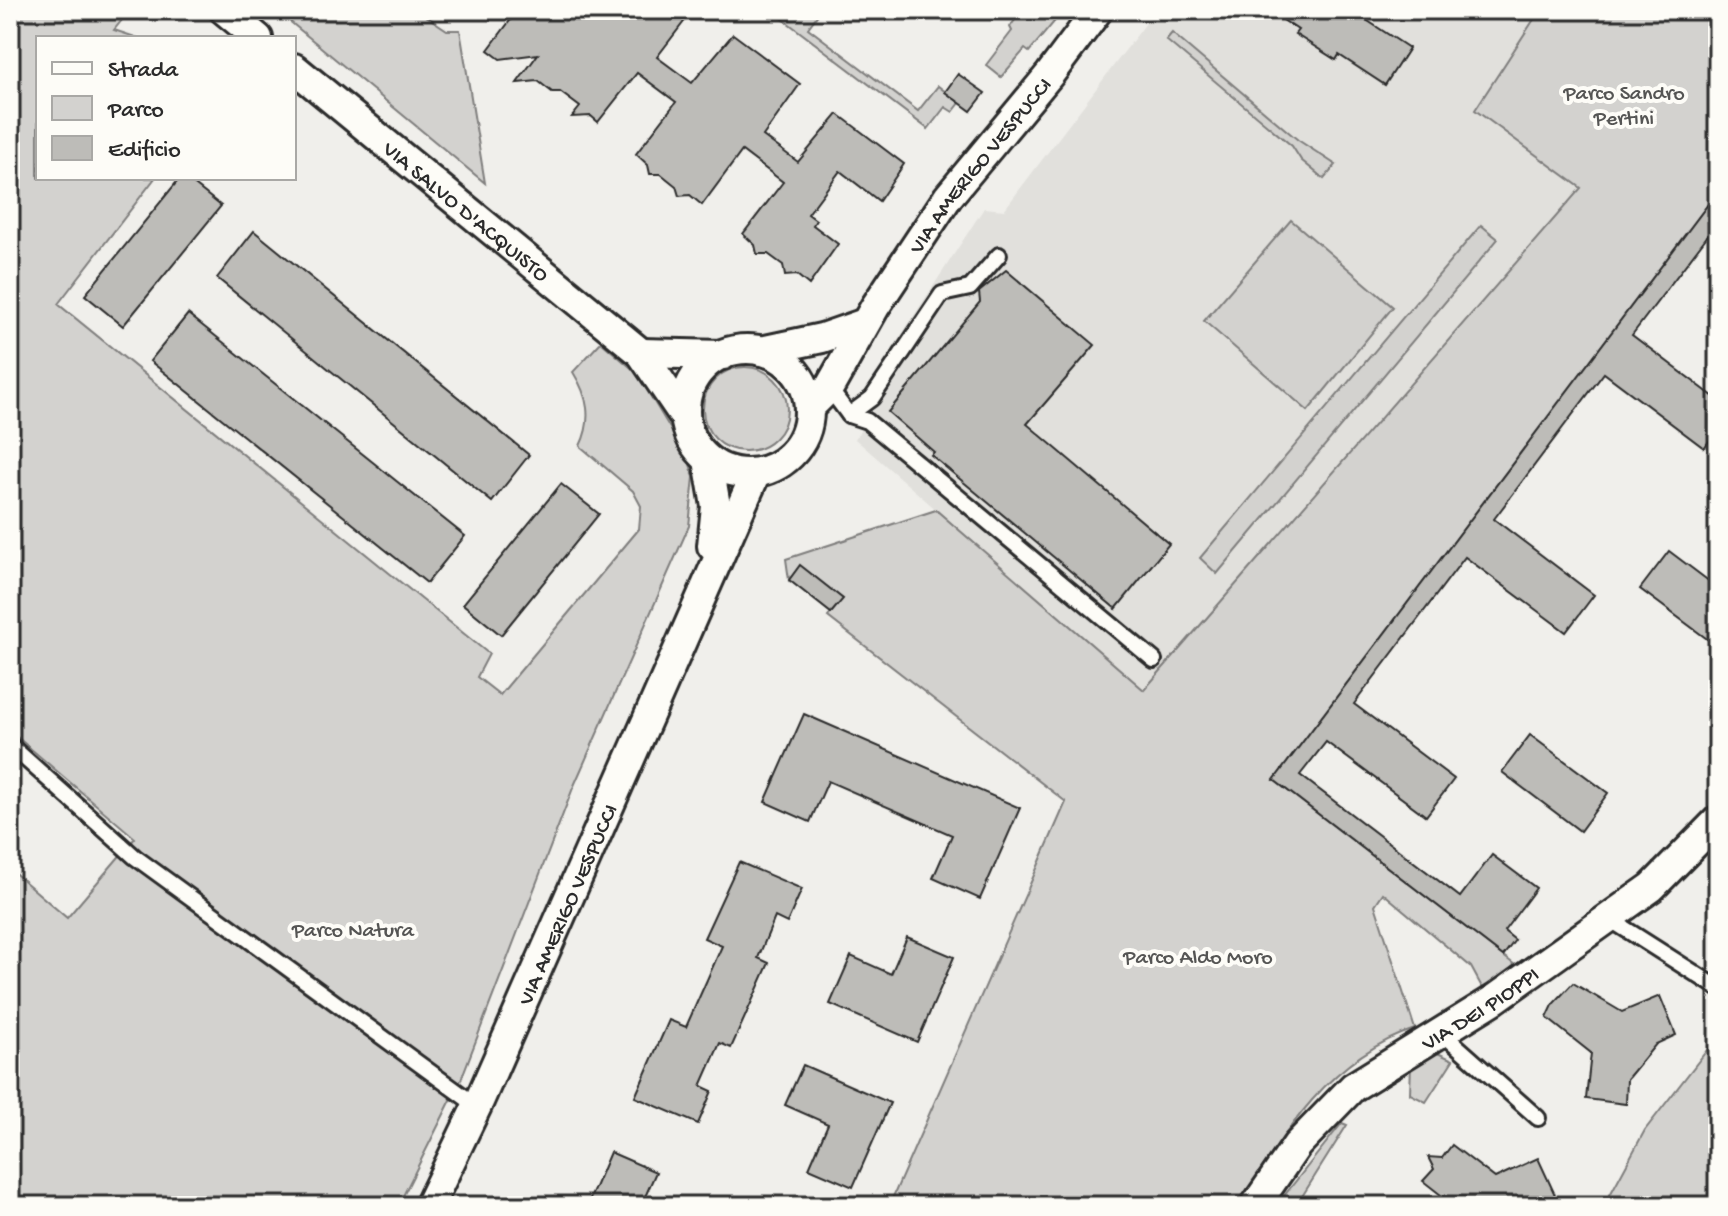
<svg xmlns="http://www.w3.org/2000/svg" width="1728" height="1216" font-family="'Gochi Hand',sans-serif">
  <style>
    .built { fill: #e1e0dc }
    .green { fill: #d3d2cf; stroke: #7f7e7d; stroke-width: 2 }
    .building { fill: #bdbcb8; stroke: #2b2b2b; stroke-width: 2 }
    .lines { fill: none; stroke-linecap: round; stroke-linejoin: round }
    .service-casing { stroke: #2b2b2b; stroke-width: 20 }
    .minor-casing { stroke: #2b2b2b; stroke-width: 34 }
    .service { stroke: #fdfcf7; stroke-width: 14 }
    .minor { stroke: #fdfcf7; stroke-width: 28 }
    .labels { text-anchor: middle; stroke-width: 8; stroke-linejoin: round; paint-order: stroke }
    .park-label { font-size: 22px; fill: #555554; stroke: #fdfcf7 }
    .street-label { font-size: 22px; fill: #2b2b2b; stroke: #fdfcf7 }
  </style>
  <rect width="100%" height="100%" fill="#f0efeb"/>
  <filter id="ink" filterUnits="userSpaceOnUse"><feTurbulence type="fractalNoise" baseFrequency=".0125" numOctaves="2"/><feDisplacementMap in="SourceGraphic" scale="16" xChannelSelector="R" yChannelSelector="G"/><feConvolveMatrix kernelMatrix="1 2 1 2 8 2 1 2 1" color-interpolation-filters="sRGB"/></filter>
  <g filter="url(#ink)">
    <!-- built -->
    <path class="built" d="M1156 10H1540L1475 110 1582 187 1144 690 855 439 878 403 865 391 984 208 1004 210Z"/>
    <!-- green -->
    <g class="green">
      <path d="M10 10H130L114 30 138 38H38V178H155L58 304 489 654 477 677 500 695 639 529 641 506 633 491 580 446C593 419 588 396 573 372L601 342 636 372 688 458 694 477 689 526 573 788 460 1082 398 1206H10V869L67 918 135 838 10 731Z"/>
      <path d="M276 10H417L447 30H460L485 183Z"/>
      <path d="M771 10H821L808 28 918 111 938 86 960 103 953 112 945 107 928 129Z"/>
      <path d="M1022 10H1064L1029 52 1025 49 1001 77 986 65 1012 31 1010 27Z"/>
      <path d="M1540 10H1718V191L1274 780 1515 965 1484 991 1471 967 1383 893 1375 905 1415 1029C1330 1056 1283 1134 1239 1206H889L1066 802 828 617 842 599 800 566 789 580 786 559 936 510 1144 690 1581 188 1475 110Z"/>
      <path d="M1172 33 1298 140 1336 165 1324 179 1301 160 1292 146 1166 40Z"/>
      <path d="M1291 220 1393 307 1308 411 1204 321Z"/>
      <path d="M1481 225 1498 239 1217 574 1200 558Z"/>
      <circle cx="745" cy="409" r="42"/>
      <path d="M1718 1036V1206H1604L1645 1130Z"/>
      <path d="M1433 1051 1453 1060 1426 1102 1410 1094 1411 1064Z"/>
      <path d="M1342 1123 1347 1125 1296 1206H1276Z"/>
    </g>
    <!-- building -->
    <g class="building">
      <path d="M518 10H693L657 57 692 83 733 34 800 84 763 136 798 162 838 114 904 164 879 201 840 171 808 214 816 220 813 225 838 244 809 285 797 275 785 276 783 265 768 254H757L755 245 743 234 783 182 742 151 702 205 690 195 679 196 676 186 661 174H650L648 165 636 154 676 102 637 73 598 122 591 116 572 117 580 107 560 92H552L538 81 517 83 538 54 500 59 488 50Z"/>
      <path d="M1268 10H1351L1409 48 1385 85 1339 55 1336 60 1295 34 1298 30Z"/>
      <path d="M958 74 985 93 971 111 945 92Z"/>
      <path d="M180 178H186L221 206 123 326 85 295Z"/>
      <path d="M1718 191V222L1632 335 1718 400V429L1704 448 1604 373 1494 519 1594 595 1566 632 1465 557 1354 704 1454 779 1426 816 1326 742 1300 775 1460 897 1492 855 1536 888 1504 931 1515 940 1503 956 1274 780Z"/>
      <path d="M254 231 529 455 492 502 217 278Z"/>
      <path d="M1006 270 1095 345 1027 424 1169 544 1116 609 931 455 934 452 888 412 980 302 979 292Z"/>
      <path d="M188 314 465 536 427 583 150 361Z"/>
      <path d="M561 484 599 514 501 635 463 604Z"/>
      <path d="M1669 551 1718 588V647L1640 589Z"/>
      <path d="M800 565 843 599 831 613 789 580Z"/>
      <path d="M804 714 1020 808 980 899 933 878 952 835 828 781 810 822 765 802Z"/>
      <path d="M1530 735 1608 793 1580 831 1502 772Z"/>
      <path d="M739 862 802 889 787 923 775 917 758 958 769 963 731 1048 720 1043 701 1086 712 1091 698 1124 635 1097 669 1020 686 1027 722 946 704 938Z"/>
      <path d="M907 937 954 957 917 1042 830 1004 851 956 891 974Z"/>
      <path d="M1573 983 1622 1012 1660 996 1676 1035 1656 1044 1627 1079 1626 1104 1586 1099 1591 1053 1547 1018 1554 1003Z"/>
      <path d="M803 1065 890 1103 853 1187 809 1168 828 1124 785 1105Z"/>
      <path d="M1452 1145 1495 1178 1538 1158 1556 1197 1537 1206H1455L1423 1181 1434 1169 1428 1157 1442 1158Z"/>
      <path d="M610 1152 656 1172 641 1206H587Z"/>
    </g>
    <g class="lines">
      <defs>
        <g id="service">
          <path d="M829 388 849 415 867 421 1154 660"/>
          <path d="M849 415 872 398 942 294 970 288 999 255"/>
          <path d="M10 745 135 857 477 1106"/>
          <path d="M1608 918 1718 988"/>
          <path d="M1441 1032 1538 1118"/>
        </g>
        <g id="minor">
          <path d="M224 10 258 38"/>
          <path id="s1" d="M294 68 641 353 684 416"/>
          <circle cx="747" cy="411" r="62"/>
          <path d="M761 351 822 338 865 323"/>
          <path d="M641 353 723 355"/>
          <path id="s2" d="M809 408 829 388 875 307 948 197 1050 74 1098 10"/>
          <path d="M708 460 716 506 712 546"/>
          <path id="s3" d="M429 1206 477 1106 756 473"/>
          <path id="s4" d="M1255 1206 1297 1145 1353 1087 1495 999 1652 887 1718 820"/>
        </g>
      </defs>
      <!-- service casing -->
      <use href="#service" class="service-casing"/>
      <!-- minor casing -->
      <use href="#minor" class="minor-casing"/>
      <!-- service -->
      <use href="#service" class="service"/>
      <!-- minor -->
      <use href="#minor" class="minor"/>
    </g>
  </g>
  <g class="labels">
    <!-- park labels -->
    <g class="park-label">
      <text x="1624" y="99">Parco Sandro<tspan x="1624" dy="25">Pertini</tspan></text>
      <text x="353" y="936">Parco Natura</text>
      <text x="1198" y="963">Parco Aldo Moro</text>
    </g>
    <!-- street labels -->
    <g class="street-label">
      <text dy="8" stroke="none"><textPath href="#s2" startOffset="298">VIA AMERIGO VESPUCCI</textPath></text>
      <text dy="8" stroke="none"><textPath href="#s1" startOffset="224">VIA SALVO D'ACQUISTO</textPath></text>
      <text dy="8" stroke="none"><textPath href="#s3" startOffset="332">VIA AMERIGO VESPUCCI</textPath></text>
      <text dy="8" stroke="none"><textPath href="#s4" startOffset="304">VIA DEI PIOPPI</textPath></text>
    </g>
  </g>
  <!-- margin -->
  <rect width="1728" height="1216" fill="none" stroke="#fdfcf7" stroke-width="40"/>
  <rect x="20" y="20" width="1688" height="1176" fill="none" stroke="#2b2b2b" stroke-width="3" filter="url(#ink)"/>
  <!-- legend -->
  <rect x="36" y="36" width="260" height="144" fill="#fdfcf7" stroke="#a9a8a5" stroke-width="2"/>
  <rect x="52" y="62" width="40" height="12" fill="#fdfcf7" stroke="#a9a8a5" stroke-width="2"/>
  <text x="108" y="76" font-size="24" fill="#2b2b2b">Strada</text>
  <rect x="52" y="96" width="40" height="24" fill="#d3d2cf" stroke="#a9a8a5" stroke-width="2"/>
  <text x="108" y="116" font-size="24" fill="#2b2b2b">Parco</text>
  <rect x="52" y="136" width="40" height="24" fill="#bdbcb8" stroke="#a9a8a5" stroke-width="2"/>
  <text x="108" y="156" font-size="24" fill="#2b2b2b">Edificio</text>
</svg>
